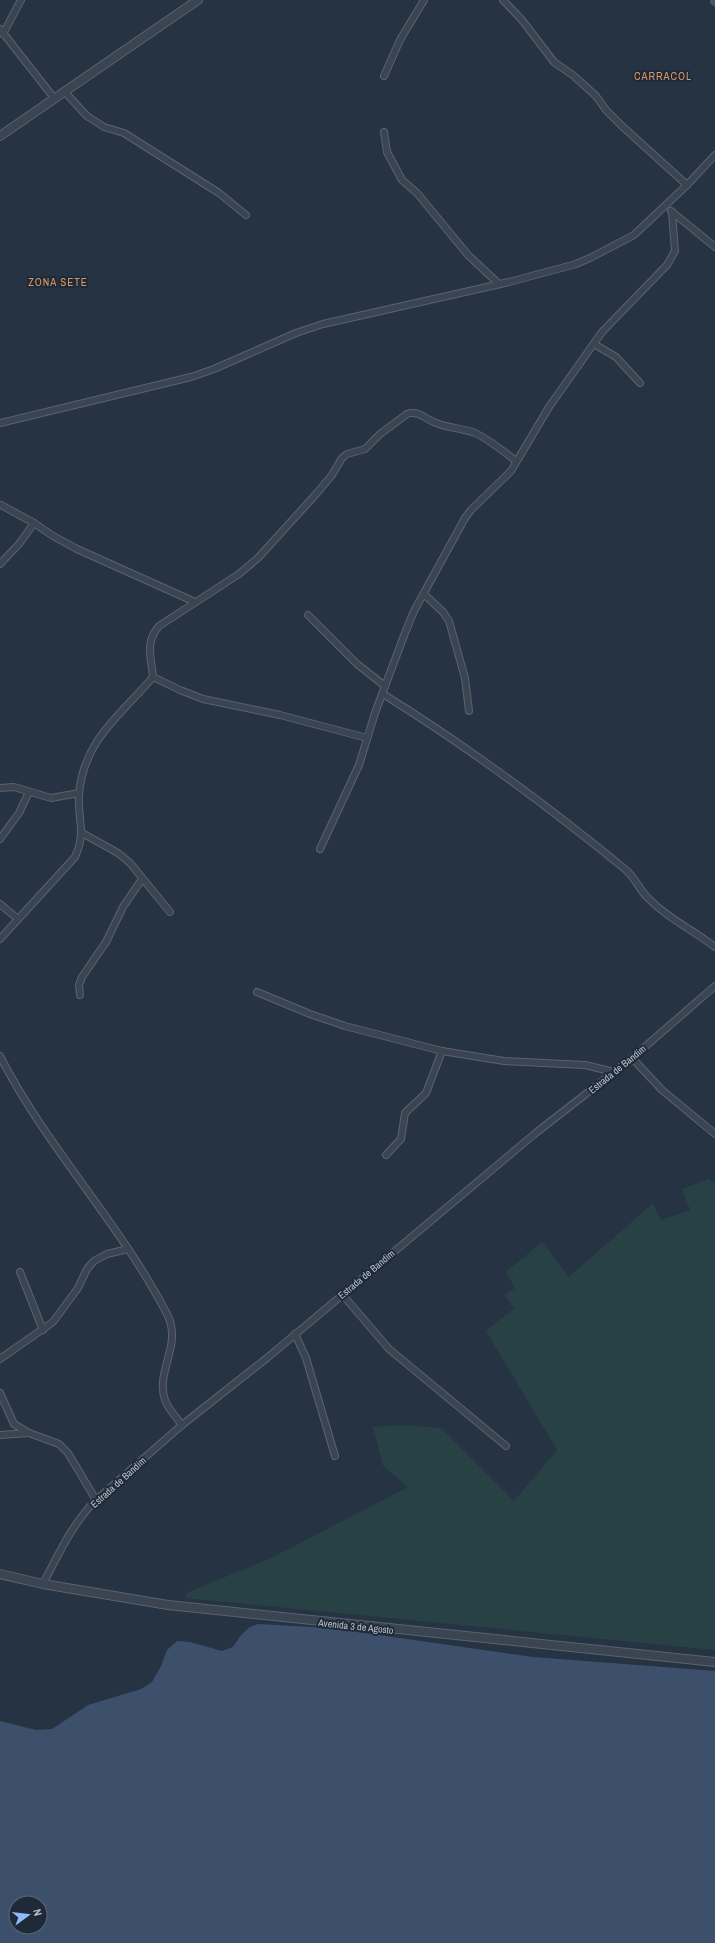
<svg xmlns="http://www.w3.org/2000/svg" width="715" height="1943" font-family="'Archivo Narrow',sans-serif">
  <style>
    .green { fill: #284144 }
    .water { fill: #3c506c; fill-rule: evenodd }
    .lines { fill: none; stroke-linecap: round; stroke-linejoin: round }
    .minor-casing { stroke: #596370; stroke-width: 8 }
    .tertiary-casing { stroke: #596370; stroke-width: 10 }
    .secondary-casing { stroke: #596370; stroke-width: 10 }
    .minor { stroke: #3b4552; stroke-width: 6 }
    .tertiary { stroke: #3b4552; stroke-width: 8 }
    .secondary { stroke: #495465; stroke-width: 9 }
    .labels { text-anchor: middle; stroke-width: 4; stroke-linejoin: round; paint-order: stroke }
    .street-label { font-size: 10px; fill: #b8c0cc; stroke: #1f2a38 }
    .neighbourhood-label { font-size: 11px; letter-spacing: 1px; fill: #d89767; stroke: #1f2a38 }
  </style>
  <rect width="100%" height="100%" fill="#263343"/>
  <!-- green -->
  <path class="green" d="M708 1179 715 1183V1650L186 1598V1593L271 1558 408 1487 383 1466 373 1427 406 1425 441 1428 514 1501 557 1450 486 1331 514 1308 504 1295 515 1288 506 1272 542 1242 569 1277 653 1203 661 1220 690 1210 682 1189Z"/>
  <!-- water -->
  <path class="water" d="M258 1624 330 1628 533 1657 715 1671V1943H0V1721L36 1730 52 1729 88 1705 141 1689 152 1682 161 1666 167 1650 177 1641 190 1642 222 1651 233 1647 241 1635 250 1627ZM16 1903H40V1927H16Z"/>
  <g class="lines">
    <defs>
      <g id="minor">
        <path d="M503 0 522 20 554 62 574 76 596 96 606 110 622 126 687 185"/>
        <path d="M0 29 54 98"/>
        <path d="M3 34 21 0"/>
        <path d="M384 76 400 40 424 0"/>
        <path d="M64 91 87 116 104 127 124 133 219 193 246 215"/>
        <path d="M384 132 387 152 402 180 417 193 468 255 499 284"/>
        <path d="M671 211 715 247"/>
        <path d="M594 344 616 357 640 383"/>
        <path d="M0 423 191 377 214 369 296 333 323 324 509 282 576 264 590 258 634 235 687 185 715 155"/>
        <path d="M1 505 34 523 53 536 77 549 195 602"/>
        <path d="M0 564 19 544 34 523"/>
        <path d="M424 594 443 612 449 621 465 678 469 711"/>
        <path d="M308 615 357 664 385 686"/>
        <path d="M153 677 180 690 203 699 280 715 367 738"/>
        <path d="M383 694C468 747 548 806 626 870 636 879 639 889 647 897 667 918 693 930 715 947"/>
        <path d="M0 788 14 787 51 798 79 793"/>
        <path d="M82 833 118 853 130 863 170 912"/>
        <path d="M0 839 19 813 29 792"/>
        <path d="M320 849 359 765 375 713 405 633 414 611 465 518 471 510 511 471 549 407 602 332 667 265 675 251 672 212"/>
        <path d="M0 904 18 919"/>
        <path d="M0 939 75 857C87 831 77 819 79 794 84 739 121 715 153 677 151 657 145 642 159 626L239 574 258 558 317 493 332 475 342 458 347 454 365 449 380 434 407 414C418 410 425 419 436 423 448 428 462 428 475 433 490 440 503 451 516 461"/>
        <path d="M257 992 310 1014 345 1026 442 1051 504 1061 585 1065 614 1072"/>
        <path d="M80 995 79 985 82 977 106 942 123 907 142 879"/>
        <path d="M0 1056C47 1148 120 1223 167 1314 183 1345 155 1371 165 1400 168 1409 176 1417 182 1425"/>
        <path d="M632 1058 662 1090 715 1134"/>
        <path d="M386 1155 401 1139 405 1113 426 1093 442 1051"/>
        <path d="M20 1272 43 1330"/>
        <path d="M342 1294 389 1349 506 1446"/>
        <path d="M295 1334 306 1358 335 1456"/>
        <path d="M0 1359 53 1322 78 1288 87 1269 94 1261 107 1254 128 1249"/>
        <path d="M0 1393 14 1424 29 1433 59 1444 68 1453 96 1500"/>
        <path d="M0 1435 29 1433"/>
        <path d="M43 1584C58 1555 72 1524 96 1500L182 1425 267 1358 537 1132 632 1058 715 986"/>
      </g>
      <g id="tertiary">
        <path d="M0 136 198 0"/>
        <path d="M0 1574 43 1584 168 1605 715 1662"/>
      </g>
      <path id="secondary" d="M715 0V1"/>
    </defs>
    <!-- minor casing -->
    <use href="#minor" class="minor-casing"/>
    <!-- tertiary casing -->
    <use href="#tertiary" class="tertiary-casing"/>
    <!-- secondary casing -->
    <use href="#secondary" class="secondary-casing"/>
    <!-- minor -->
    <use href="#minor" class="minor"/>
    <!-- tertiary -->
    <use href="#tertiary" class="tertiary"/>
    <!-- secondary -->
    <use href="#secondary" class="secondary"/>
  </g>
  <g class="labels">
    <!-- street labels -->
    <g class="street-label">
      <text transform="translate(617 1069) rotate(-39)" y="4">Estrada de Bandim</text>
      <text transform="translate(366 1274) rotate(-40)" y="4">Estrada de Bandim</text>
      <text transform="translate(118 1482) rotate(-42)" y="4">Estrada de Bandim</text>
      <text transform="translate(356 1626) rotate(6)" y="4">Avenida 3 de Agosto</text>
    </g>
    <!-- neighbourhood labels -->
    <g class="neighbourhood-label">
      <text x="663" y="80">CARRACOL</text>
      <text x="58" y="286">ZONA SETE</text>
    </g>
  </g>
  <!-- north arrow -->
  <g transform="translate(28 1915) rotate(75)"><circle r="19" fill="#1f2a38" stroke="#5c6673"/>
  <path d="M0-3L7 15L0 10L-7 15Z" fill="#8fb9fa"/>
  <text y="-6" font-size="11" font-weight="bold" text-anchor="middle" fill="#b8c0cc">N</text>
  </g>
</svg>
